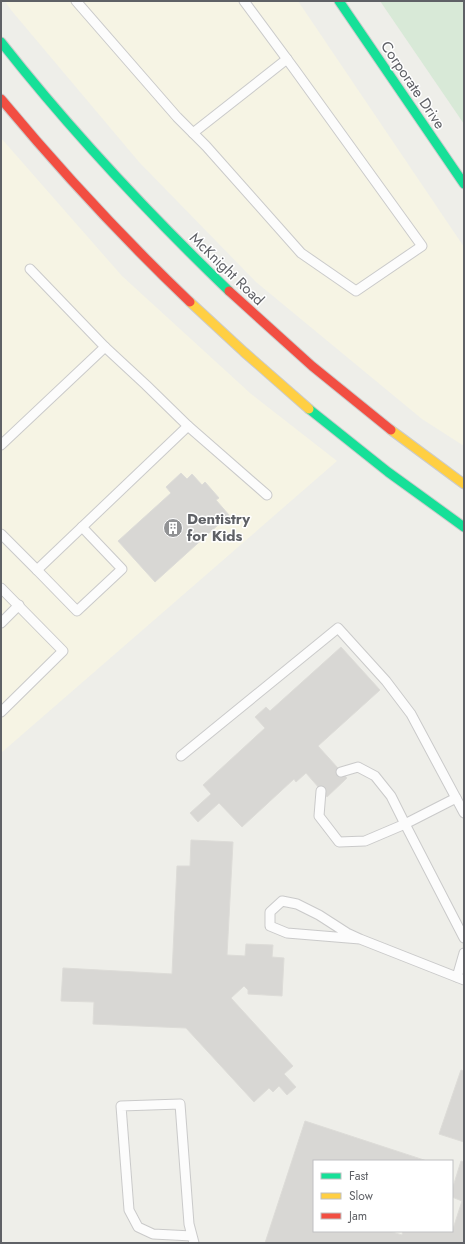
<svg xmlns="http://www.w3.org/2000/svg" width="465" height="1244" font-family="Jost,sans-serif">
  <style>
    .commercial { fill: #f6f4e4 }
    .green { fill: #d8e9d7 }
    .building { fill: #d8d7d4; stroke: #dddcd8 }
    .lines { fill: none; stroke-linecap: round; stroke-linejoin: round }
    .lane-casing { stroke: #cacaca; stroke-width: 11 }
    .fast-casing { stroke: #cbcbcb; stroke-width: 11 }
    .slow-casing { stroke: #cbcbcb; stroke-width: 11 }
    .jam-casing { stroke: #cbcbcb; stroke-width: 11 }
    .lane { stroke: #fcfcfc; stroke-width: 9 }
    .fast { stroke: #16e098; stroke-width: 9 }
    .slow { stroke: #ffcf43; stroke-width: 9 }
    .jam { stroke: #f24e42; stroke-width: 9 }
    .labels { text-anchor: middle; stroke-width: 3; stroke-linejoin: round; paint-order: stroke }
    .street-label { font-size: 15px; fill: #5f6166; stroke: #fff }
    .poi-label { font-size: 15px; font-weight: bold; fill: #5f6166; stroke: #fff; text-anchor: start }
  </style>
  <rect width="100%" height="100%" fill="#eeeee9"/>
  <!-- commercial -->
  <g class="commercial">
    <path d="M5 1H298L464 247V446L422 419 256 282 139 162 11 10Z"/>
    <path d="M1 138 122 276 250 393 337 461 1 753Z"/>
  </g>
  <!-- green -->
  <path class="green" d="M380 1H464V124Z"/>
  <!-- building -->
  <g class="building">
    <path d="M181 473 187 479 192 474 202 485 205 482 219 498 216 500 229 515 155 582 118 541 171 493 166 487Z"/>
    <path d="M341 647 380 690 318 746 347 778 327 797 306 773 296 782 294 779 242 827 219 803 198 822 190 813 211 794 203 785 265 728 255 717 266 707 270 711Z"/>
    <path d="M191 840 233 842 227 955 245 956 246 944 273 945 272 957 284 958 282 996 248 994V990L244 986 231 998 293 1066 284 1074 296 1087 287 1095 279 1086 273 1092 269 1088 254 1102 186 1028 93 1024 94 1002 61 1001 63 968 172 974 177 866H190Z"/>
    <path d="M461 1070 464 1071V1142L439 1134Z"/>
    <path d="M305 1121 427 1161H314V1231H389L402 1235 403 1231 452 1232 462 1201 452 1197V1190L461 1161 464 1162V1243H265Z"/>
  </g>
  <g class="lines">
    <defs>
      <g id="lane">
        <path d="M76 1 177 117 206 146 301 253 356 291 422 246 295 70 244 1"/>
        <path d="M193 133 287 59"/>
        <path d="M105 347 146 385 188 426"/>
        <path d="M1 445 105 347 30 269"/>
        <path d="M1 534 37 570 188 426 267 495"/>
        <path d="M37 570 77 611 122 569 82 527"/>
        <path d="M1 588 63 651 1 712"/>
        <path d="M1 623 19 605"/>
        <path d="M181 756 338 628 386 681 411 714 464 813"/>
        <path d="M321 791 319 816 339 842 365 841 405 824 391 796 375 776 358 767 341 772"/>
        <path d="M456 798 405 824 464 938"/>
        <path d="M360 939 287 933 270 926V912L282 901 297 904 319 915 347 933 360 939 464 980"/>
        <path d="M457 977 464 953"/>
        <path d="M192 1236 153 1234 138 1227 129 1210 121 1106 180 1104 189 1224 194 1243"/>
      </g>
      <g id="fast">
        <path d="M339 1 464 184"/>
        <path d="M1 42C71 131 148 213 229 291"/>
        <path d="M309 409 388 472 464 527"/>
      </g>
      <g id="slow">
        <path d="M190 302 244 352 309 409"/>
        <path d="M391 430 464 484"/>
      </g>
      <g id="jam">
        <path d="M1 99C60 170 123 238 190 302"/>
        <path d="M229 291 312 366 391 430"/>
      </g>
    </defs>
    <!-- lane casing -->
    <use href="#lane" class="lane-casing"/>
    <!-- fast casing -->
    <use href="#fast" class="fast-casing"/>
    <!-- slow casing -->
    <use href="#slow" class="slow-casing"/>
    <!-- jam casing -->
    <use href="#jam" class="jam-casing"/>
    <!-- lane -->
    <use href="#lane" class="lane"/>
    <!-- fast -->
    <use href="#fast" class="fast"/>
    <!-- slow -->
    <use href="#slow" class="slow"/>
    <!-- jam -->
    <use href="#jam" class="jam"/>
  </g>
  <!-- icons -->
  <defs>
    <symbol id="building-disc" viewBox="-11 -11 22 22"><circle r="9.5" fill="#919294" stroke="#fff"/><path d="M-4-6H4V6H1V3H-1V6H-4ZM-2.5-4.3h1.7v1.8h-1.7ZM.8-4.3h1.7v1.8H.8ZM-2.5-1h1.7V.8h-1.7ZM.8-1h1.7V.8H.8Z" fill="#fff"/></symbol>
  </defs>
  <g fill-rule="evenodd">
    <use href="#building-disc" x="162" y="517" width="22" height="22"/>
  </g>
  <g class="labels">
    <!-- street labels -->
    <g class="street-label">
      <text transform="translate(413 85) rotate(56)" y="5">Corporate Drive</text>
      <text transform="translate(227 269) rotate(44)" y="5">McKnight Road</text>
    </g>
    <!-- poi labels -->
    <g class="poi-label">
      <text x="187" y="524">Dentistry<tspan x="187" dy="17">for Kids</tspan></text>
    </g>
  </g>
  <!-- border -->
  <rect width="465" height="1244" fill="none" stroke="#5f6166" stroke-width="4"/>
  <!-- legend -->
  <rect x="313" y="1160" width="140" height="72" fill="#ffffff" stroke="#bfc0c2"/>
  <rect x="321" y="1173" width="20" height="6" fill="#16e098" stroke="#bfc0c2"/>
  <text x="349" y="1180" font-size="12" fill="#5f6166">Fast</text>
  <rect x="321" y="1193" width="20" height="6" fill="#ffcf43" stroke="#bfc0c2"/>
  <text x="349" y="1200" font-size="12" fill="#5f6166">Slow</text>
  <rect x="321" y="1213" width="20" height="6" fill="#f24e42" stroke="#bfc0c2"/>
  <text x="349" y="1220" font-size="12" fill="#5f6166">Jam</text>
</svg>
